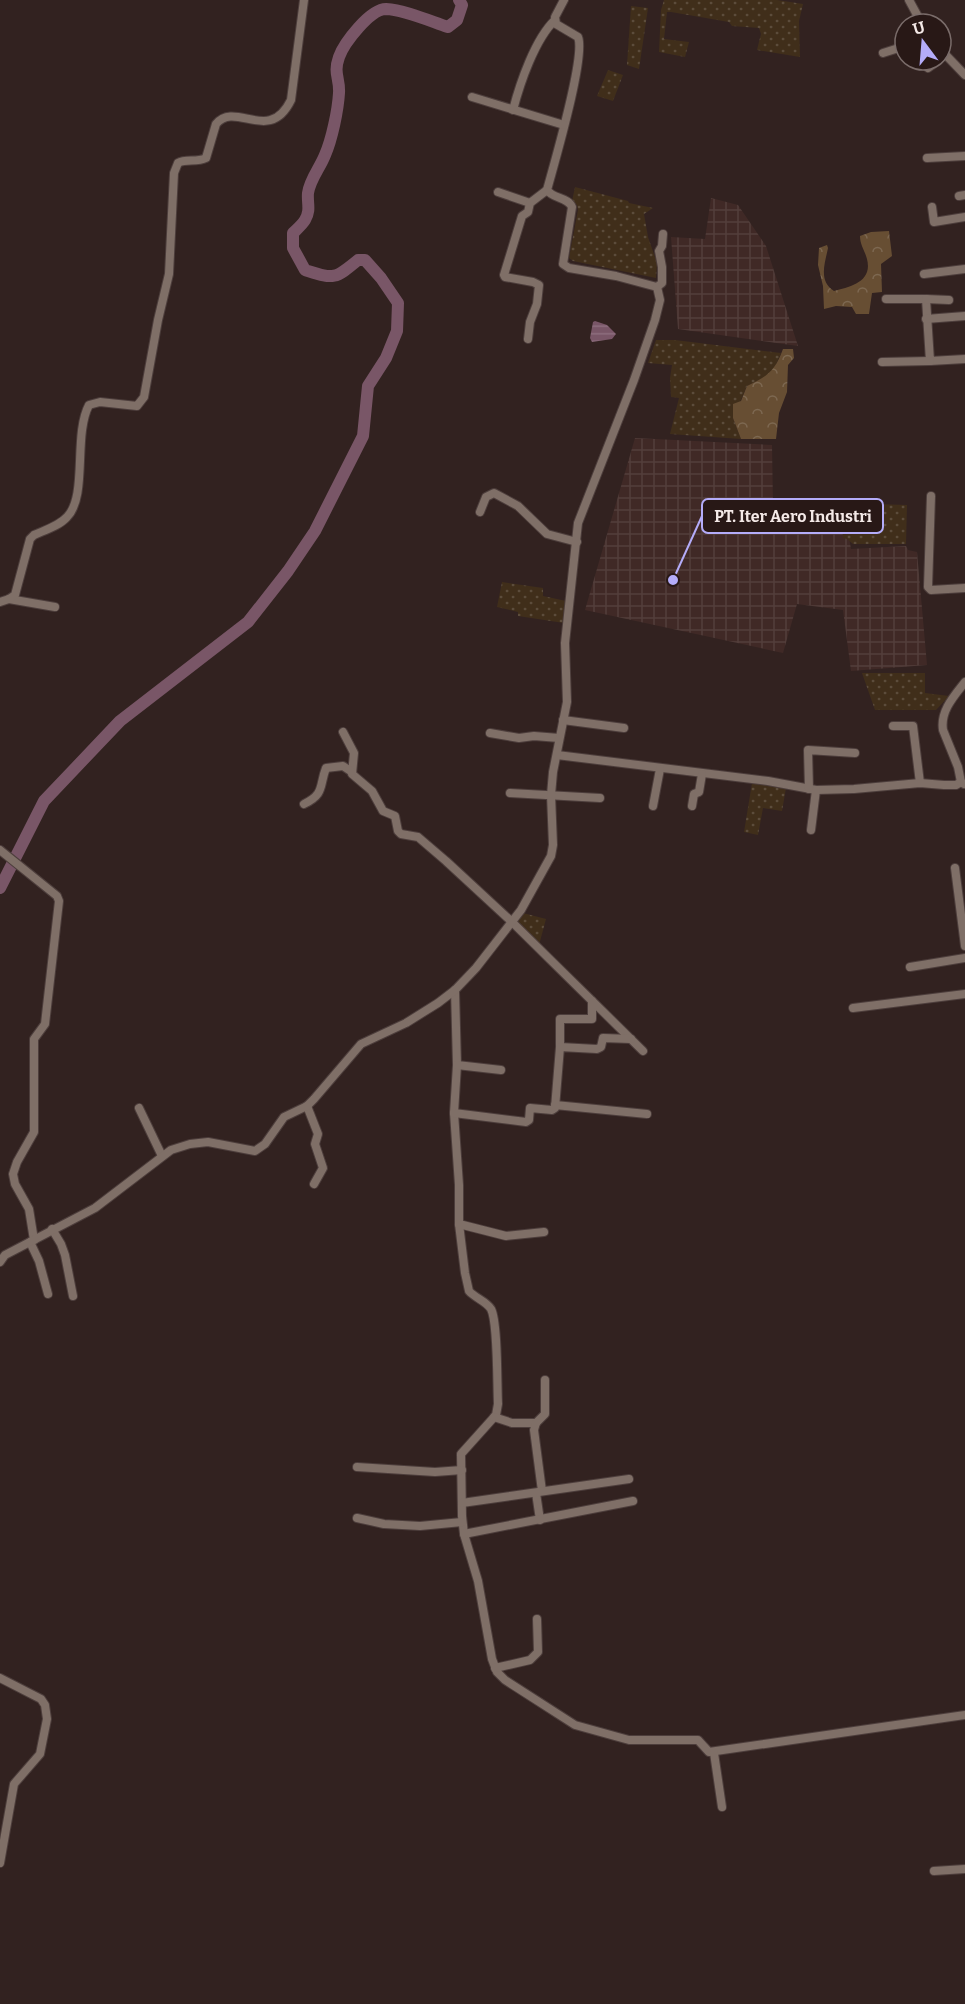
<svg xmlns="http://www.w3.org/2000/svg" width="965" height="2004" font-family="Bitter,serif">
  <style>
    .industrial { fill: url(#industrial-grid) }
    .grass { fill: url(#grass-dots) }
    .forest { fill: url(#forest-crowns) }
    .water { fill: url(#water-rules) }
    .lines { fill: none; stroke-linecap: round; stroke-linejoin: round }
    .river { stroke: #795667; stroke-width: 12 }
    .minor-casing { stroke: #4d3e3c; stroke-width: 10 }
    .minor { stroke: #7f6f67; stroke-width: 8 }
    .leader { fill: none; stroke: #b4acf9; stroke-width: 2 }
    .callout-dot { fill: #b4acf9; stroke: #281816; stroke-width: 2 }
    .callout { fill: #281816; stroke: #b4acf9; stroke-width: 2 }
    .callout-label { font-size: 16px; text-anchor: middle; font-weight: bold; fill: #f4e9e7 }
  </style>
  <defs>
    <pattern id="industrial-grid" width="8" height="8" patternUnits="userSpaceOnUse" patternTransform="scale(1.5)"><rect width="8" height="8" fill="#402926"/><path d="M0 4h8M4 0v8" fill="none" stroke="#533e3b"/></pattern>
    <pattern id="grass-dots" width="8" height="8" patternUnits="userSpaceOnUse" patternTransform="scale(1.5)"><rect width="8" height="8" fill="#402e1a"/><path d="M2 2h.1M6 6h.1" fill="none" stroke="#5c4c3b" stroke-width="1.8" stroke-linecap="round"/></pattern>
    <pattern id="forest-crowns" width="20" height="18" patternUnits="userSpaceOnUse" patternTransform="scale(1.5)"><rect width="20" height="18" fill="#674e33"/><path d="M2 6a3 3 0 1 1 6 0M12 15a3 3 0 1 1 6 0" fill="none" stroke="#7d6851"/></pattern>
    <pattern id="water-rules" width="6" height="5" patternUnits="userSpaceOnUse" patternTransform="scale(1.5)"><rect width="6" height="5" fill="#795667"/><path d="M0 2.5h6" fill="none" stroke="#8d6e7d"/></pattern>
  </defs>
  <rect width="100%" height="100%" fill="#322220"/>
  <!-- industrial -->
  <g class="industrial">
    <path d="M711 198 738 205 766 246 798 346 678 329 671 237 705 239Z"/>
    <path d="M635 438 772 445 773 507 845 513 851 549 906 546 908 550 917 552 927 665 851 671 843 610 797 604 783 653 585 610Z"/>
  </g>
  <!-- grass -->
  <g class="grass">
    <path d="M664 0H777L803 4 799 21 800 57 757 50 761 34 759 28 732 26 729 22 671 12H667L664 39 689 42 685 57 659 52 661 10Z"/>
    <path d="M631 6 648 8 639 69 627 65Z"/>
    <path d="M608 70 623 75 613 101 597 96Z"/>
    <path d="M575 187 628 201 629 203 653 208 644 214 648 237 657 263 656 278 573 261 569 258 578 210 577 205 572 201Z"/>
    <path d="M656 340H675L781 353 775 367 767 376 747 386 733 418 741 439 670 434 679 398 671 397 670 378 672 365 648 363Z"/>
    <path d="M840 503 907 505 906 544H853L847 539 843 538Z"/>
    <path d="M502 582 543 588V596L566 601 564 623 518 616V612L497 607Z"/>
    <path d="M862 673H925V693L949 696 936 710H875Z"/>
    <path d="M752 783 786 788 782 811 763 808 758 835 744 832Z"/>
    <path d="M523 913 546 919 539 945 516 922Z"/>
  </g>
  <!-- forest -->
  <g class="forest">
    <path d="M889 231 892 256 881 264 882 292 872 293 869 314H856L852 307 836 306 824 309 823 286 818 265 819 248 827 245 828 248C825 263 818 281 834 291 850 287 873 282 867 259 865 251 860 245 860 236L871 232Z"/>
    <path d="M783 349H793L794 358 788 365 787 392 779 413 776 439H741L733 418V404L741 401 747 386C768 376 775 371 783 349Z"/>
  </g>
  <!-- water -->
  <path class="water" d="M595 321 607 325 616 334 612 339 592 342 590 338 593 322Z"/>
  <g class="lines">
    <!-- river -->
    <path class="river" d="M0 888 44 801 120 721 248 622 288 571 315 531 363 436 368 386 386 358 397 331 398 303 381 278 365 260H358C334 280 334 279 305 270L293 248V233C297 229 302 225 305 220 311 210 307 203 308 193 310 179 320 168 325 155 332 139 338 110 339 93 340 78 333 74 339 57 344 43 370 9 386 9 405 10 430 21 448 27L457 20 462 5 459 0"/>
    <defs>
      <g id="minor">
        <path d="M564 0 555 17 556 24 578 37C586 56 554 164 547 190 553 199 568 197 572 207L563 264 569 268 616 276 657 287"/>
        <path d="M909 0 922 24"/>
        <path d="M941 50 965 75"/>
        <path d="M883 53 905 46"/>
        <path d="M928 68 939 60"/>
        <path d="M472 97 564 125"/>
        <path d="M513 110C520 83 535 39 555 20"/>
        <path d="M927 158 965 156"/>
        <path d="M498 192 530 203"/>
        <path d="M959 196 965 195"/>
        <path d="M932 207 934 222 965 217"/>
        <path d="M924 274 965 269"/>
        <path d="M657 287 662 283V267L659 251 662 246 663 234"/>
        <path d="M886 299H926L930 361 965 359"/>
        <path d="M926 299 949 300"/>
        <path d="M926 319 965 316"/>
        <path d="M528 339 530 322 537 304 539 285 533 282 505 277 504 275 522 216 528 212 530 203 547 190"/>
        <path d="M882 362 930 361"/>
        <path d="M931 496 928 587 931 590 965 588"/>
        <path d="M480 512 486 497 494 493 518 506 547 534 577 542"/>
        <path d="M9 599 55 607"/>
        <path d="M0 602 9 599 15 595 30 539 34 535C45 530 59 526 67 517 88 496 73 435 89 405L100 402 137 406 144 397 158 320 169 274 174 173 178 163C186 158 196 163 206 158L216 124C236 100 269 145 291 100L304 0"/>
        <path d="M563 720 624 728"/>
        <path d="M893 726H913L920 783"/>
        <path d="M343 732 354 753 352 774 372 791 383 811 395 816 398 831 401 834 418 837 446 861 511 921 643 1051"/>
        <path d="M490 733 519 738 534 736 559 738"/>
        <path d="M557 755 768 781 816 790 854 789 920 783 944 785H956L961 782"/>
        <path d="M964 784 961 782 958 767 943 730C940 711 954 696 965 682"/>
        <path d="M809 789 808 750 855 753"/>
        <path d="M510 793 600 798"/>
        <path d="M304 804C325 794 319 786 326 768L343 766 352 772"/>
        <path d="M653 806 660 769"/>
        <path d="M692 806 694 794 699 792 702 774"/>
        <path d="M811 830 816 790"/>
        <path d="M0 850 57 896 59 901 45 1024 34 1039V1132L17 1162 13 1174 15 1184 29 1209 34 1240"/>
        <path d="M955 868 965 946"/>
        <path d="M910 967 965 958"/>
        <path d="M455 990 457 1065 454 1113 459 1185V1224L465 1273 469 1291C475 1298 486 1301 491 1309 498 1322 497 1386 498 1404L496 1415 461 1454 462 1516 464 1534 478 1581 492 1659 497 1672 505 1680 575 1725 629 1740H698L709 1752 965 1715"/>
        <path d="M853 1008 965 994"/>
        <path d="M560 1047V1019H592V1001"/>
        <path d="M457 1065 501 1070"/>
        <path d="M555 1105 647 1114"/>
        <path d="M307 1106 318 1134 315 1144 323 1168 314 1184"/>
        <path d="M139 1108 162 1156"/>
        <path d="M454 1113 526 1122 529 1120 530 1108 552 1110 555 1108 560 1047 597 1049 601 1047 603 1038 631 1039"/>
        <path d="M459 1224 506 1236 544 1232"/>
        <path d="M52 1229 61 1244 65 1255 73 1296"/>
        <path d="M30 1242 39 1261 48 1294"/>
        <path d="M0 1262 5 1255 95 1208 171 1150 190 1144 208 1142 255 1151 265 1144 284 1117 307 1106 314 1099 361 1044 406 1023 438 1003 455 990 476 968 521 910 551 856 553 845 551 795 553 772 567 702 565 643 578 523 634 380 655 320 660 300 657 287"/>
        <path d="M494 1417 512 1423H536"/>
        <path d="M357 1467 435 1472 462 1470"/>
        <path d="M542 1491 534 1430 536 1423 545 1414V1380"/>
        <path d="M536 1493 540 1520"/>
        <path d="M462 1503 629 1479"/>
        <path d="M357 1518 384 1524 420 1526 462 1522"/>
        <path d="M464 1534 633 1501"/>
        <path d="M495 1668 530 1660 538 1652 537 1619"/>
        <path d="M0 1678 41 1699 45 1705 47 1719 40 1754 14 1784 0 1863"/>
        <path d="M714 1753 722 1807"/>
        <path d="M934 1871 965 1869"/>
      </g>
    </defs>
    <!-- minor casing -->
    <use href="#minor" class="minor-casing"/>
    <!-- minor -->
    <use href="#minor" class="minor"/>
  </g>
  <!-- callouts -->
  <path class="leader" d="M673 580L702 516"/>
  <circle class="callout-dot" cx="673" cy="580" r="6"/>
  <rect class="callout" x="702" y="499" width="181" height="34" rx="6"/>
  <g class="callout-label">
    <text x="793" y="522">PT. Iter Aero Industri</text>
  </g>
  <!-- north arrow -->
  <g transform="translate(923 42) rotate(344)"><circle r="28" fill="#281816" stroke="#7a6c6a" stroke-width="1.5"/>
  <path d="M0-4.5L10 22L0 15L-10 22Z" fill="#b4acf9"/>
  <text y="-9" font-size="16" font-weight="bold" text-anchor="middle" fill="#f4e9e7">U</text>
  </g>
</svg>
